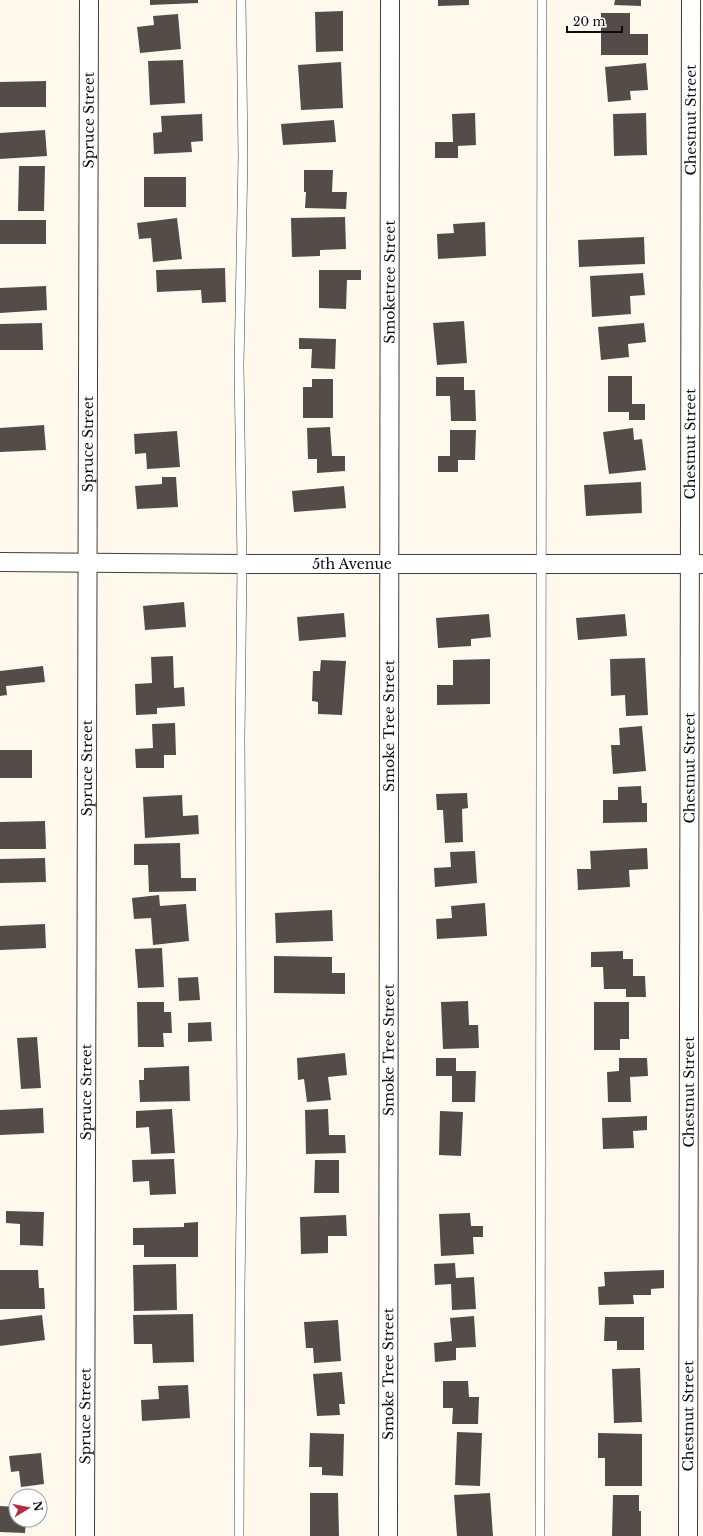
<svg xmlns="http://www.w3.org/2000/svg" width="703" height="1536" font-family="'Libre Baskerville',serif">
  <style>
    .building { fill: #544c49 }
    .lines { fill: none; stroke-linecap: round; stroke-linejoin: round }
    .lane-casing { stroke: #3f3f3f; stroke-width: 10 }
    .street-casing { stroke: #3f3f3f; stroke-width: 20 }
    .lane { stroke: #fff; stroke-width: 9 }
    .street { stroke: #fff; stroke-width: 18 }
    .labels { text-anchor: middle; stroke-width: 4; stroke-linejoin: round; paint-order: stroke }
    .street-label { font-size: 14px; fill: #0c0c0c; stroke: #fff }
  </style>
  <rect width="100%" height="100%" fill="#fef9ec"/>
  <!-- building -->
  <g class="building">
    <path d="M150 0H198V3L150 5Z"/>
    <path d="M438 0H469V5L438 6Z"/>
    <path d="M615 0H641V6L614 5Z"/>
    <path d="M343 11V51L316 52 315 12Z"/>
    <path d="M601 13H630V34H648V55H601Z"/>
    <path d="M178 14 181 49 140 53 137 27 154 25 153 16Z"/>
    <path d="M183 60 185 103 150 105 148 61Z"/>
    <path d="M341 62 343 108 301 110 298 65Z"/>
    <path d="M646 63 648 90 630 91 631 100 608 102 605 67Z"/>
    <path d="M46 81V107H0V82Z"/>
    <path d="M475 113 476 145 458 146V158H435V142H453L452 114Z"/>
    <path d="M646 113 647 155 614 156 613 114Z"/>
    <path d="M202 114 203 141 191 142 192 152 154 154 153 133 162 132 161 116Z"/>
    <path d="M334 120 336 142 283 145 281 124Z"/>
    <path d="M45 130 47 156 0 159V133Z"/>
    <path d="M19 166H45L44 211H18Z"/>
    <path d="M304 170H333L332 192H347L346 209 305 208 306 192H304Z"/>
    <rect x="144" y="177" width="42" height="30"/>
    <path d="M345 217 346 249 320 250V256L292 257 291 218Z"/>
    <path d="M177 218 182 259 153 262 151 238 139 239 137 223Z"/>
    <rect x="0" y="220" width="46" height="24"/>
    <path d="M485 222 486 256 438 259 437 234 454 233 453 224Z"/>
    <path d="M644 237 645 264 579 267 578 240Z"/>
    <path d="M225 268 226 302 202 303 201 290 157 292 156 270Z"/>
    <path d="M319 270H361V280H347L346 309 319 308Z"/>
    <path d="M643 273 645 295 630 296 631 314 592 317 590 276Z"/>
    <path d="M46 286 47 310 0 313V288Z"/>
    <path d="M464 321 467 363 437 365 433 323Z"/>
    <path d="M42 323 43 350H0V324Z"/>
    <path d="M644 323 646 342 628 344 629 357 601 360 598 327Z"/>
    <path d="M299 338 336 339 335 369 311 368 312 349H299Z"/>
    <path d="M608 376H632V404H645V420H629V412H608Z"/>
    <path d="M436 377H464V390H475L476 421H451L450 396H436Z"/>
    <path d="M312 379H333V418H303V387H312Z"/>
    <path d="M44 425 46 450 0 452V428Z"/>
    <path d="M330 427 332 456H345V471L317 473V459H308L307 428Z"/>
    <path d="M633 428 634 440 642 439 646 470 609 474 603 432Z"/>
    <path d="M450 430H476L475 460H458V472H438V456H450Z"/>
    <path d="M177 431 180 467 147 469 146 453 135 454 134 434Z"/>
    <path d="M162 477H176L178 507 137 509 135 486 162 484Z"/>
    <path d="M641 482 642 513 586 516 584 485Z"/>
    <path d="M344 486 346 508 294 512 292 491Z"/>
    <path d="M184 602 186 627 145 630 143 606Z"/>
    <path d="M344 613 346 637 299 641 297 617Z"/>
    <path d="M489 614 491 637 471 639V646L438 648 436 618Z"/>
    <path d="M625 614 627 636 578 640 576 618Z"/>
    <path d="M173 656 174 688 184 687 185 706 157 708V714L136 715 135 684 152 683 151 657Z"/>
    <path d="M645 658 648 715 626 716 625 695 611 696 610 659Z"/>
    <path d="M490 659V704L437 705V685H453V660Z"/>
    <path d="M321 660 346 661 342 715 318 714V702L312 701 313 671H320Z"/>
    <path d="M43 666 45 682 6 686 7 695 0 696V671Z"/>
    <path d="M175 723 176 755H164V768H136L135 749 153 748 152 724Z"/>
    <path d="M642 726 646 771 613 774 611 745H620L619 728Z"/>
    <rect x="0" y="750" width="32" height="28"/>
    <path d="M641 786 642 803H647V822L603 823V800H618V787Z"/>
    <path d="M467 793 468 808 462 809 463 842 445 843 443 810H437L436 794Z"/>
    <path d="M182 795 183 816 198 815 199 834 145 838 143 797Z"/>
    <path d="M45 821 46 849H0V822Z"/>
    <path d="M180 843 181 878H196V891L149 892 148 865H134V844Z"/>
    <path d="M647 848 648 869 629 870 630 887 578 890 577 869H591L590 851Z"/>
    <path d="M475 851 477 883 435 887 434 868 451 867 450 852Z"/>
    <path d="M45 858 46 882 0 883V859Z"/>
    <path d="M159 895 160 906 186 904 189 941 153 945 151 918 134 919 132 898Z"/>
    <path d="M485 903 487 936 437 939 436 919 452 918 451 906Z"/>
    <path d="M332 910 333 941 276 943 275 913Z"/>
    <path d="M45 924 46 948 0 950V926Z"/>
    <path d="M162 948 164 987 138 988 135 949Z"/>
    <path d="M623 951V959H633V976H645L646 997H626V989H604L603 967H591V952Z"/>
    <path d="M274 956 332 957V973H345V994L274 993Z"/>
    <path d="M198 977 200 1000 179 1001 178 978Z"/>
    <path d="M468 1001 469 1025H478L479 1048 443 1049 441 1002Z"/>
    <path d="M137 1002H164V1012H171L172 1033H163L164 1047H138Z"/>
    <path d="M594 1002H629V1039H620V1050H594Z"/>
    <path d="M211 1022 212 1041 188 1042V1023Z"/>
    <path d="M37 1037 41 1088 21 1089 17 1038Z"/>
    <path d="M345 1053 347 1075 328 1077 331 1100 307 1102 304 1079 298 1080 297 1058Z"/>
    <path d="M436 1058H456V1071H476L475 1102H452V1076H436Z"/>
    <path d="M619 1058H647L648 1076 630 1077 631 1102H608L607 1072 619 1071Z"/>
    <path d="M189 1066 190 1101 140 1102 139 1080H144V1068Z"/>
    <path d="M43 1108 44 1133 0 1135V1110Z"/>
    <path d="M172 1109 175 1153 151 1154 149 1127 136 1128V1111Z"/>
    <path d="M328 1109 329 1135H345L346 1153 306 1154 305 1110Z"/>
    <path d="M440 1111 463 1112 461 1156 439 1155Z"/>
    <path d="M647 1116V1130L633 1131 634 1148 603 1149 602 1118Z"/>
    <path d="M174 1159 176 1194 150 1195 149 1181 133 1182 132 1160Z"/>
    <path d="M315 1160H339V1193H314Z"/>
    <path d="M6 1211 44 1212 43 1246 20 1245V1224L6 1223Z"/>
    <path d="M470 1213 471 1226H483V1237H473L474 1254 441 1256 439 1214Z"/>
    <path d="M346 1215 347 1236H328V1253L301 1254 300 1217Z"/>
    <path d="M198 1222V1257H144V1245H133V1228L184 1227V1223Z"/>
    <path d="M455 1263 456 1278 474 1277 476 1309 452 1310 451 1284 435 1285 434 1264Z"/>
    <path d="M176 1264 177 1310 134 1311 133 1265Z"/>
    <path d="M0 1270H38L39 1288H44L45 1309H0Z"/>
    <path d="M664 1270V1288L651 1289V1295H633L634 1304 599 1305 598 1287 605 1286 604 1272Z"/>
    <path d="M193 1314 194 1362 153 1363 152 1344H134L133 1315Z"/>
    <path d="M42 1315 45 1340 0 1346V1320Z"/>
    <path d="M474 1316 476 1347 456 1348V1360L435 1362 434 1343 452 1341 450 1318Z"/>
    <path d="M605 1317H644V1350H617V1341H604Z"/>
    <path d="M338 1320 341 1361 314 1363 313 1348H306L304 1322Z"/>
    <path d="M640 1368 642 1422 614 1423 612 1369Z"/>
    <path d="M342 1372 345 1404H339L340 1415 317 1416 313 1374Z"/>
    <path d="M443 1381H468L469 1397H479L478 1424H452L453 1408H443Z"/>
    <path d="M188 1385 190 1418 142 1421 141 1400 159 1399 158 1386Z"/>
    <path d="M457 1432 482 1433 480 1486 455 1485Z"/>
    <path d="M310 1433 344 1434 343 1476 322 1475V1467H309Z"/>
    <path d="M598 1433 642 1434V1486H605V1458H598Z"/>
    <path d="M41 1453 44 1484 21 1487 19 1471 11 1472 9 1456Z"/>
    <path d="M310 1493H338L339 1536H310Z"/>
    <path d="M490 1493 493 1536H457L454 1495Z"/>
    <path d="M613 1495H639V1511H641V1536H612Z"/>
    <path d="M0 1506 16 1507V1520H26L25 1533 0 1532Z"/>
  </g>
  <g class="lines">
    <defs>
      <g id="lane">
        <path d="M239 1536 240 1289 242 1131 240 738 242 564 239 366 243 157 241 0"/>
        <path d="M540 1536 542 0"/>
      </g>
      <g id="street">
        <path id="s1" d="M0 562 242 564H701"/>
        <path id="s2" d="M85 1536 89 0"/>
        <path id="s3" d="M388 1536 390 0"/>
        <path id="s4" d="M688 1536 691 0"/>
      </g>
    </defs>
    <!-- lane casing -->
    <use href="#lane" class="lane-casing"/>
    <!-- street casing -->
    <use href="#street" class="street-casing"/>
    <!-- lane -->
    <use href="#lane" class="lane"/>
    <!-- street -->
    <use href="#street" class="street"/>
  </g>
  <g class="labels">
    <!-- street labels -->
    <g class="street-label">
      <text dy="5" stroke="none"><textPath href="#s2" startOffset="1416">Spruce Street</textPath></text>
      <text dy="5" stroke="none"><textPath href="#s4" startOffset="1416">Chestnut Street</textPath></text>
      <text dy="5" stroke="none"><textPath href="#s3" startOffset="1254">Smoketree Street</textPath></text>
      <text dy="5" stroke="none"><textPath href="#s2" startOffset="1092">Spruce Street</textPath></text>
      <text dy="5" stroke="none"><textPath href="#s4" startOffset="1092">Chestnut Street</textPath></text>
      <text dy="5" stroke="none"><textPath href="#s1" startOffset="352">5th Avenue</textPath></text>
      <text dy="5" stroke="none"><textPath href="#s3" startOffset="810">Smoke Tree Street</textPath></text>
      <text dy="5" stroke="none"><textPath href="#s2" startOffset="768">Spruce Street</textPath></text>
      <text dy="5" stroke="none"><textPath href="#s4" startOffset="768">Chestnut Street</textPath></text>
      <text dy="5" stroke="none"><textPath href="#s3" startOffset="486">Smoke Tree Street</textPath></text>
      <text dy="5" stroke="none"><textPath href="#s2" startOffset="444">Spruce Street</textPath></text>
      <text dy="5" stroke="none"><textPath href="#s4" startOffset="444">Chestnut Street</textPath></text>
      <text dy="5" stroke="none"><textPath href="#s3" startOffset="162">Smoke Tree Street</textPath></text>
      <text dy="5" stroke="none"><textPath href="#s2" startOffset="120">Spruce Street</textPath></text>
      <text dy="5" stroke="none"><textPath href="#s4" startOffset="120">Chestnut Street</textPath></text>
    </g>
  </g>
  <!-- north arrow -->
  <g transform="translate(28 1508) rotate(80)"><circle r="19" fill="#ffffff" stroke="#9e9e9e"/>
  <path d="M0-3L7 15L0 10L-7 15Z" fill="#b72941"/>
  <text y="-6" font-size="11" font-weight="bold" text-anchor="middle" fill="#0c0c0c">N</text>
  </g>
  <!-- scale -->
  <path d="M567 26v6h55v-6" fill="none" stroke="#0c0c0c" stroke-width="2"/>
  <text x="573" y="26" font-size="12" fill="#0c0c0c" stroke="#ffffff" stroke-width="3" paint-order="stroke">20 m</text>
</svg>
